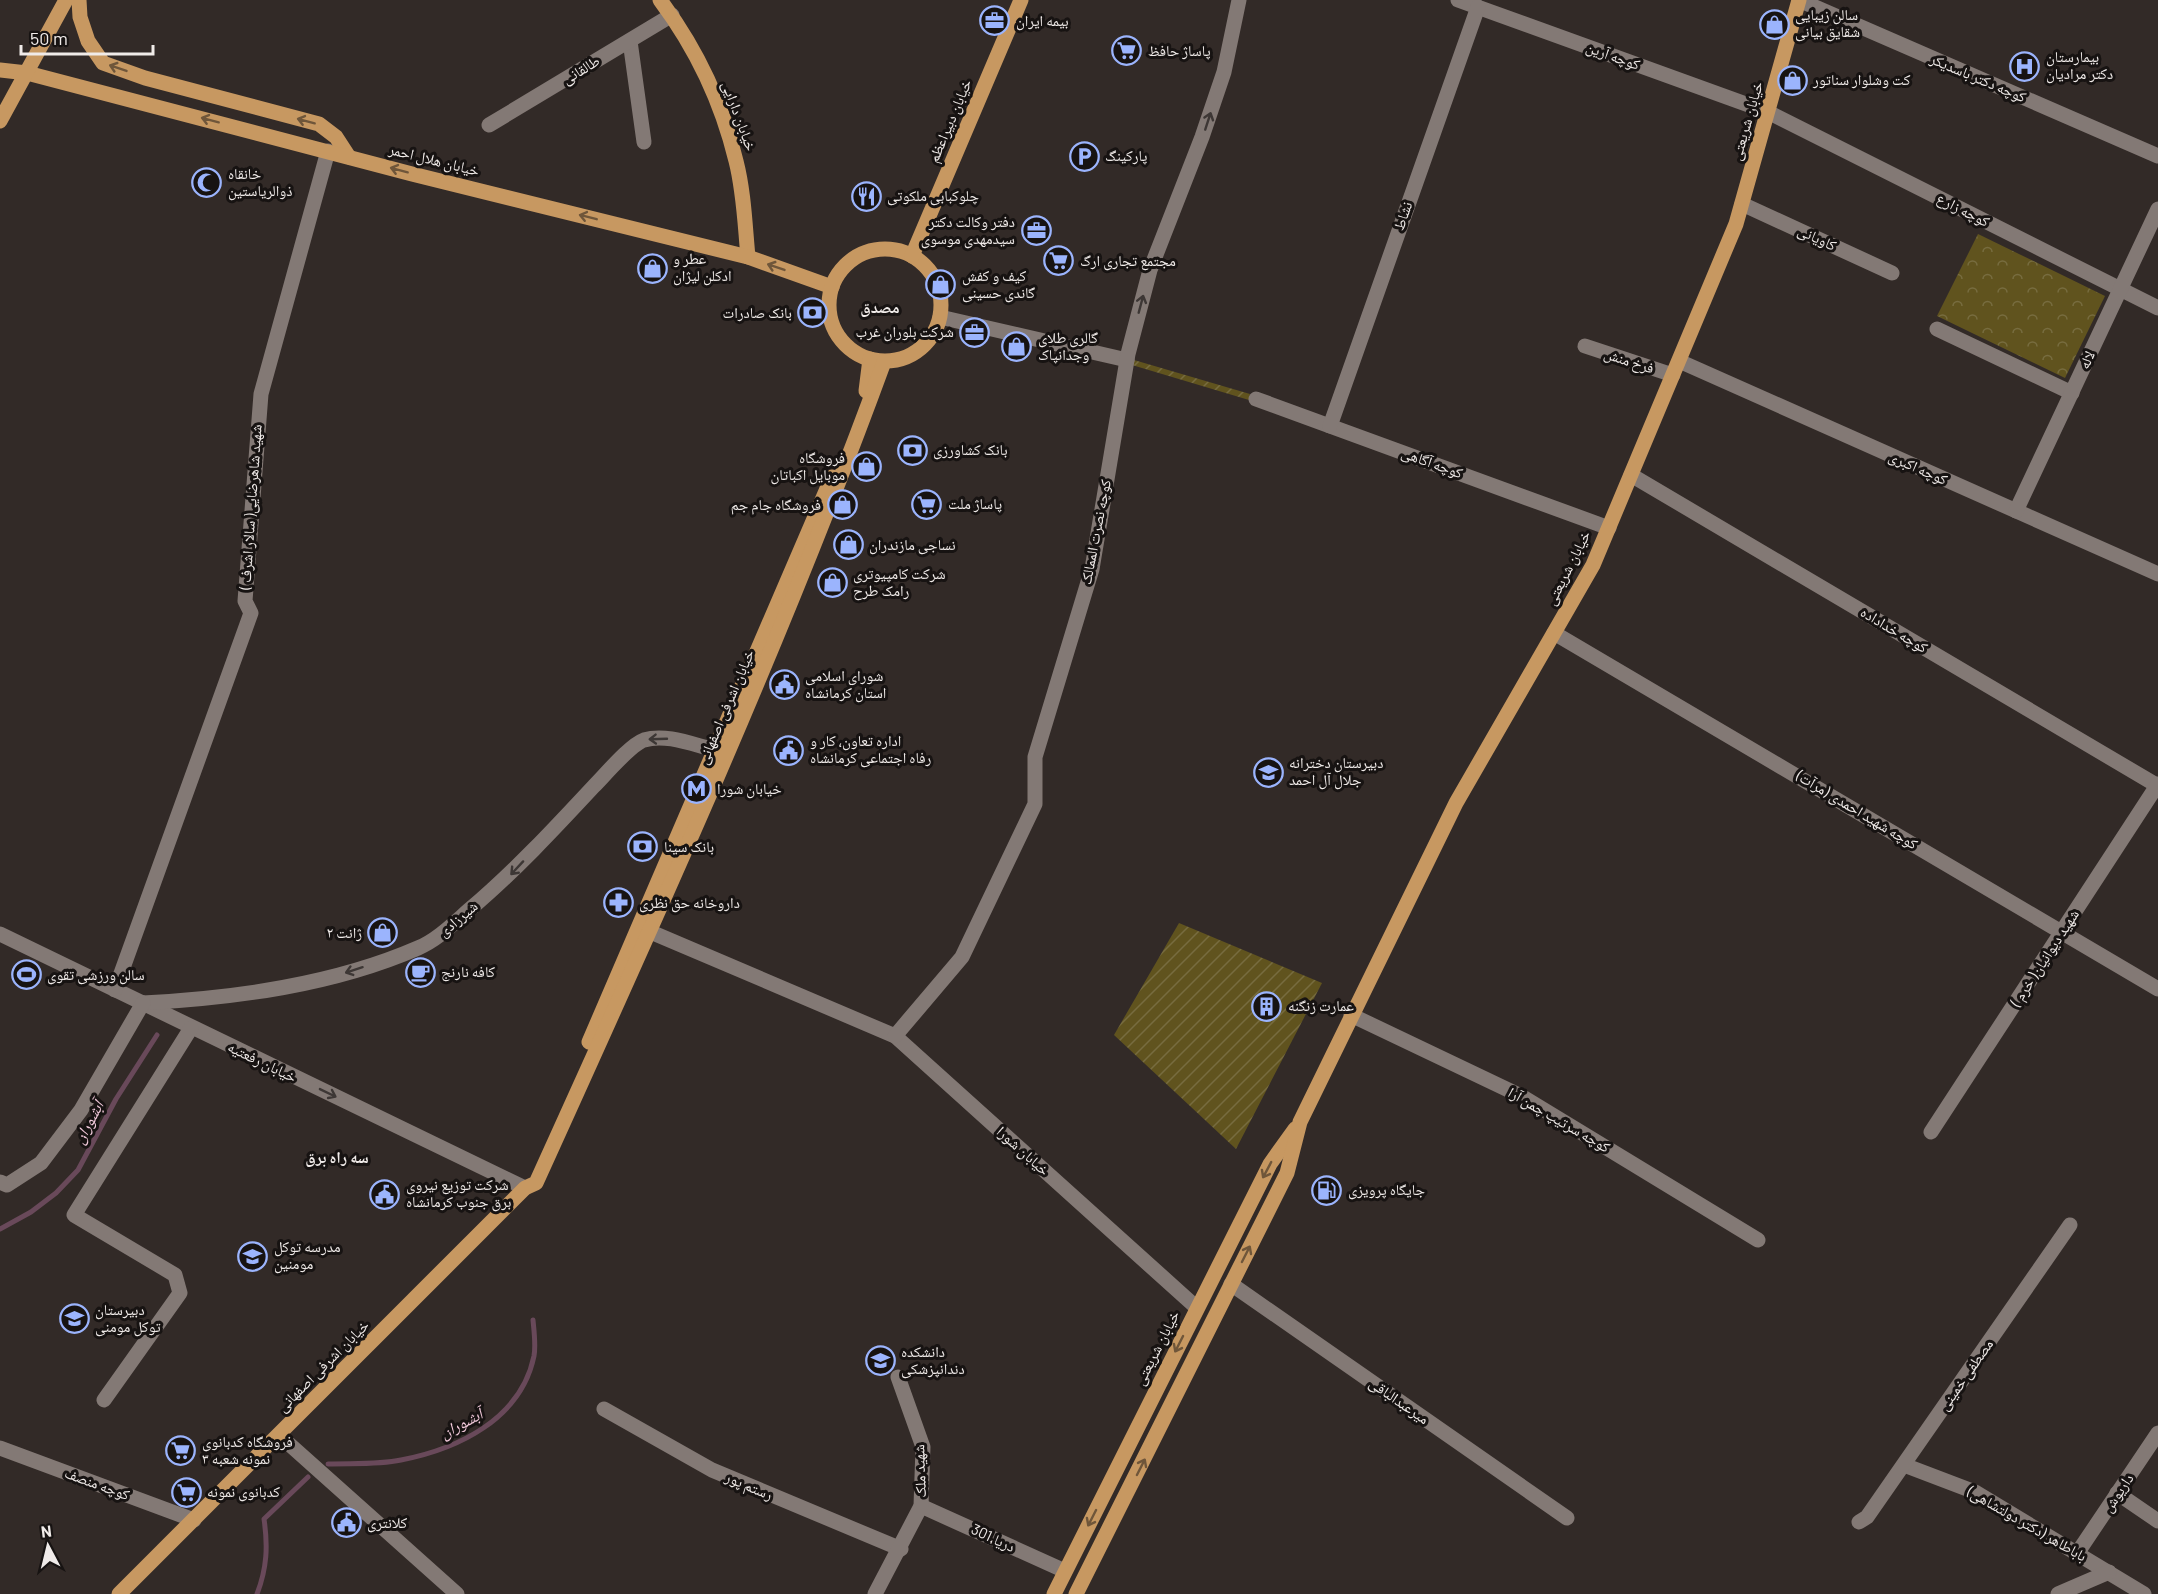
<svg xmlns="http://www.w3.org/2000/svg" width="2158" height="1594" font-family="Barlow,'Noto Naskh Arabic',sans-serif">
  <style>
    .park { fill: url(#park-crowns) }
    .garden { fill: url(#garden-furrows) }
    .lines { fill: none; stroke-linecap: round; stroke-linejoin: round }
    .stream { stroke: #69495a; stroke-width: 5 }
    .minor { stroke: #837975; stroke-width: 15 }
    .major { stroke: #c79861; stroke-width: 15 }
    .oneway { stroke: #6f563a }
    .oneway2 { stroke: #3d3735 }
    .labels { text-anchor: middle; stroke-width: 6; stroke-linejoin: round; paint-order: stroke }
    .poi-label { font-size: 15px; fill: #f0ebe9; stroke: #171312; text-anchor: start }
    .street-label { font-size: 15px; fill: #f0ebe9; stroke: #171312 }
    .neighbourhood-label { font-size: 16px; font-weight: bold; fill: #f0ebe9; stroke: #171312 }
    .water-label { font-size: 16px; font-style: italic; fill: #f4cbdd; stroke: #171312 }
  </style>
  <defs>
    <pattern id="park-crowns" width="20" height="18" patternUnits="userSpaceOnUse" patternTransform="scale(1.5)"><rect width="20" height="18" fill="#60531e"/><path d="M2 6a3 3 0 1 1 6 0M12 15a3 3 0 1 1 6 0" fill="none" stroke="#776c3f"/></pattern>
    <pattern id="garden-furrows" width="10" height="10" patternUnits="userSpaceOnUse" patternTransform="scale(1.5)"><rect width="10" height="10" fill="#60531e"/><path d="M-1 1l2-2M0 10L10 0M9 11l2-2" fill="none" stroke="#776c3f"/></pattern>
  </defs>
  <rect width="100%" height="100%" fill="#322a27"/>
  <!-- park -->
  <path class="park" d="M1978 234 2105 296 2065 378 1937 316Z"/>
  <!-- garden -->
  <g class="garden">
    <path d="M1134 360 1250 394 1249 400 1132 365Z"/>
    <path d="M1179 923 1322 983 1236 1149 1114 1035Z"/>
  </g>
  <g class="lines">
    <!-- stream -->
    <g class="stream">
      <path d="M0 1229 31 1212 56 1193 78 1170 116 1099 157 1035"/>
      <path d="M328 1464C352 1463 378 1465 401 1460 458 1449 521 1419 534 1356 536 1345 534 1331 533 1320"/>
      <path d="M257 1594C267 1568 268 1546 264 1519L308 1477"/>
    </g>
    <!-- minor -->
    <g class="minor">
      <path d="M1458 0 1768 112 2158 308"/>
      <path d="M1799 0 2158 156"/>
      <path d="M630 41 644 142"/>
      <path d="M489 125 672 15"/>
      <path d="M1742 204 1892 273"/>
      <path d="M940 317 1127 360"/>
      <path d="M1937 329 2072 393"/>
      <path d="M1585 346 1673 375"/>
      <path d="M1679 361 2158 574"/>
      <path d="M1256 399 1609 528"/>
      <path d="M1330 426 1478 7"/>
      <path d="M1631 475 2158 786"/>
      <path d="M2016 511 2158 209"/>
      <path d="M1554 633 2158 989"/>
      <path d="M639 927 895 1036 1197 1308"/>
      <path d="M0 934 525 1188"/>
      <path d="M115 990 251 613 245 601 261 394 328 151"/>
      <path d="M143 1003C235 998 333 985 418 948 437 940 453 924 469 910 514 872 554 829 594 786 605 775 630 745 644 740 666 733 694 745 715 750"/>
      <path d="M1351 1015 1521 1096 1758 1240"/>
      <path d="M895 1036 962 957 1035 804V757L1092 569 1128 354 1150 270 1202 137 1224 72 1239 0"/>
      <path d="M1931 1132 2158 784"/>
      <path d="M0 1182 7 1185 41 1163 81 1110 143 1003"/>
      <path d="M1231 1284 1567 1518"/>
      <path d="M104 1400 180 1293 175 1275 74 1215 191 1028"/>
      <path d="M604 1409 712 1470 901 1549"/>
      <path d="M279 1435 457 1594"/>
      <path d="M0 1448 194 1520"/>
      <path d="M1904 1465 1975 1492 2144 1594"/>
      <path d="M2117 1493 2158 1521"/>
      <path d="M921 1506 1065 1571"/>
      <path d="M1859 1522 1867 1517 2070 1225"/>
      <path d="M2078 1552 2158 1433"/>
      <path d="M875 1594 921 1506 923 1447 898 1377"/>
      <path d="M2058 1594 2109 1572"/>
    </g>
    <!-- major -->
    <g class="major">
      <path d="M79 0 80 17 88 41 103 63 145 78 319 124 336 137 349 157"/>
      <path d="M660 0C696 48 722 103 736 161 744 192 745 226 748 257"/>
      <path d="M0 70 27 73 412 174 748 257 832 287"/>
      <path d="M0 121 66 0"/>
      <circle cx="885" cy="305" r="56"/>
      <path d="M912 256 1021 0"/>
      <path d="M866 391 870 359"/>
      <path d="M589 1042 832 477"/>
      <path d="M119 1594 525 1188 536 1183C659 912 782 641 884 362"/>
      <path d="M1054 1594 1270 1164 1295 1129"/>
      <path d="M1076 1594 1287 1173 1300 1122 1456 803 1593 565 1736 224 1799 0"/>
    </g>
  </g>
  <!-- one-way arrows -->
  <defs><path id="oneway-shaft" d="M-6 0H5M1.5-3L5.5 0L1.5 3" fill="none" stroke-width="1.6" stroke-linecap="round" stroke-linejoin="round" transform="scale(1.5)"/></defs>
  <g class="oneway">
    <use href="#oneway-shaft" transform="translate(118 68) rotate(-161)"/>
    <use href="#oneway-shaft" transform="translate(210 120) rotate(-165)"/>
    <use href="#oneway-shaft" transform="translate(306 121) rotate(-165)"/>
    <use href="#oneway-shaft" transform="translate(399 170) rotate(-165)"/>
    <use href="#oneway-shaft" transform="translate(588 217) rotate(-166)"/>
    <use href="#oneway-shaft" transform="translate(776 267) rotate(-161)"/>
    <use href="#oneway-shaft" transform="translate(1267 1170) rotate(118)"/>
    <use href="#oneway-shaft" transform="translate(1246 1254) rotate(-63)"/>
    <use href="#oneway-shaft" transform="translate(1179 1344) rotate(117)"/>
    <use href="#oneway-shaft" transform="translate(1141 1467) rotate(-63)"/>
    <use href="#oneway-shaft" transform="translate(1092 1518) rotate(117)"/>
  </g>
  <g class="oneway2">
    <use href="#oneway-shaft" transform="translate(1208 121) rotate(-72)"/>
    <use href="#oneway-shaft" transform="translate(1141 304) rotate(-75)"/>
    <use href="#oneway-shaft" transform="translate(658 739) rotate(178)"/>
    <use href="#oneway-shaft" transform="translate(517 868) rotate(133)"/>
    <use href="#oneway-shaft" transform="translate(354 970) rotate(162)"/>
    <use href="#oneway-shaft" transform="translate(328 1093) rotate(26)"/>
  </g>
  <!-- icons -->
  <defs>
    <symbol id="office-ring" viewBox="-11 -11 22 22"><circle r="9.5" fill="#171312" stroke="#9bb4fd" stroke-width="1.5"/><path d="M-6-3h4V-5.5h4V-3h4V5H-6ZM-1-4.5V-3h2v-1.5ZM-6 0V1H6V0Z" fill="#9bb4fd"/></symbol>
    <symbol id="shop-ring" viewBox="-11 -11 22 22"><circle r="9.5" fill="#171312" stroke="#9bb4fd" stroke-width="1.5"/><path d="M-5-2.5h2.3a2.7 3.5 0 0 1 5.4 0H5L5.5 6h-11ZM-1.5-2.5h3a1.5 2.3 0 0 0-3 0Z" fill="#9bb4fd"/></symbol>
    <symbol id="supermarket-ring" viewBox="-11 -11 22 22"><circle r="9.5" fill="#171312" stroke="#9bb4fd" stroke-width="1.5"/><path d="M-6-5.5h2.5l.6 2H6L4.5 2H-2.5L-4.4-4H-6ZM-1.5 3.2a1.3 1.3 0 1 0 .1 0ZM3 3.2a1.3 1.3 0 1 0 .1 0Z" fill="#9bb4fd"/></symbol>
    <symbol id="hospital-ring" viewBox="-11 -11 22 22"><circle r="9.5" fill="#171312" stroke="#9bb4fd" stroke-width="1.5"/><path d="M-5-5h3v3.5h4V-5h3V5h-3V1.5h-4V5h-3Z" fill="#9bb4fd"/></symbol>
    <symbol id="parking-ring" viewBox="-11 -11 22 22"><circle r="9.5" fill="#171312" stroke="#9bb4fd" stroke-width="1.5"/><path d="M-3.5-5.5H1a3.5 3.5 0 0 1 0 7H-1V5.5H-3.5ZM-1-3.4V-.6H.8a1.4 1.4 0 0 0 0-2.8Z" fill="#9bb4fd"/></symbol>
    <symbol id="mosque-ring" viewBox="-11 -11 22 22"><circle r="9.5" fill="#171312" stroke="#9bb4fd" stroke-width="1.5"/><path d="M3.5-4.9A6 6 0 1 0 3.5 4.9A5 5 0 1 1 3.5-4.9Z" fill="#9bb4fd"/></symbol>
    <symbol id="restaurant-ring" viewBox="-11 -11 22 22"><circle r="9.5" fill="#171312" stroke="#9bb4fd" stroke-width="1.5"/><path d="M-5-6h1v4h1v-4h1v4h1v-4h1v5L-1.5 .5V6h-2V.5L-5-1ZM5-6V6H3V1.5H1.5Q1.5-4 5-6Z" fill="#9bb4fd"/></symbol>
    <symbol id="bank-ring" viewBox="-11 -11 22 22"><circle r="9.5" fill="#171312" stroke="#9bb4fd" stroke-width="1.5"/><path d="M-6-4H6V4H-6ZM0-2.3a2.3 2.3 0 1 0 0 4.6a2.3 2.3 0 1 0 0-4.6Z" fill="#9bb4fd"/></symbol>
    <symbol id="civic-ring" viewBox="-11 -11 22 22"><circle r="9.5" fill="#171312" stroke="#9bb4fd" stroke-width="1.5"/><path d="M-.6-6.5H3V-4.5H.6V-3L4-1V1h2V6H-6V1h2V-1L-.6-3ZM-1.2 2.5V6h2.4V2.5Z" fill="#9bb4fd"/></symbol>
    <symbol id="school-ring" viewBox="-11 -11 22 22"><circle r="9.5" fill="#171312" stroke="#9bb4fd" stroke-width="1.5"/><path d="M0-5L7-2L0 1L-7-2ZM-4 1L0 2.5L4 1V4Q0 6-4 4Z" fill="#9bb4fd"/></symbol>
    <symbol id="metro-ring" viewBox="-11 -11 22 22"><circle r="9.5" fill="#171312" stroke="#9bb4fd" stroke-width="1.5"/><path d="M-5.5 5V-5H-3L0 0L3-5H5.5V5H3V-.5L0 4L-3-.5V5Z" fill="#9bb4fd"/></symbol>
    <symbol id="pharmacy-ring" viewBox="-11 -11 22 22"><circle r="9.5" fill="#171312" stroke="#9bb4fd" stroke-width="1.5"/><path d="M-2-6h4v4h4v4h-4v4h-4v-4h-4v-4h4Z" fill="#9bb4fd"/></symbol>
    <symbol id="cafe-ring" viewBox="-11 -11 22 22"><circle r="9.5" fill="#171312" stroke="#9bb4fd" stroke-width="1.5"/><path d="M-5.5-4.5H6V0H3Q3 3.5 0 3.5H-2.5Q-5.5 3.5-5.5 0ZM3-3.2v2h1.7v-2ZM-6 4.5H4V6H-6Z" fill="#9bb4fd"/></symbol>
    <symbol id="stadium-ring" viewBox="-11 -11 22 22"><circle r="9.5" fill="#171312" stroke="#9bb4fd" stroke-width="1.5"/><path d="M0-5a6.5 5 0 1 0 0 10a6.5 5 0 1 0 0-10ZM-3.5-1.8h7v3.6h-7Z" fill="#9bb4fd"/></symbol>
    <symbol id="building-ring" viewBox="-11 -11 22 22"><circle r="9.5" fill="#171312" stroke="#9bb4fd" stroke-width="1.5"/><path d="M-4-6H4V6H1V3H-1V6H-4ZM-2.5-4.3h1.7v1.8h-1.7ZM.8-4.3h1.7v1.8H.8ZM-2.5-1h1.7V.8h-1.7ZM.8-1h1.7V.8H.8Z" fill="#9bb4fd"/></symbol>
    <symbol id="fuel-ring" viewBox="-11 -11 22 22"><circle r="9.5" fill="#171312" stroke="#9bb4fd" stroke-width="1.5"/><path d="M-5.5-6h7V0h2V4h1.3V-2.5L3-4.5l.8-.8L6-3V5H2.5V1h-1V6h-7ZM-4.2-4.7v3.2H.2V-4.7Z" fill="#9bb4fd"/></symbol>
    <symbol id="university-ring" viewBox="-11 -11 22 22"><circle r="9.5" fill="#171312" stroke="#9bb4fd" stroke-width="1.5"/><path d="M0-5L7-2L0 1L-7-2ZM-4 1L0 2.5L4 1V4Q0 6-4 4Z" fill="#9bb4fd"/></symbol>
  </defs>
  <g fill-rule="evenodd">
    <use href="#office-ring" x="978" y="4" width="33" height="33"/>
    <use href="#shop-ring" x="1758" y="8" width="33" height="33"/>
    <use href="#supermarket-ring" x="1110" y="34" width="33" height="33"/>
    <use href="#hospital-ring" x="2008" y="50" width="33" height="33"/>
    <use href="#shop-ring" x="1776" y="64" width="33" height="33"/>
    <use href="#parking-ring" x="1068" y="140" width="33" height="33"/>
    <use href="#mosque-ring" x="190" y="166" width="33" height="33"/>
    <use href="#restaurant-ring" x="850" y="180" width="33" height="33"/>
    <use href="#office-ring" x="1020" y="214" width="33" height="33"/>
    <use href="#supermarket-ring" x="1042" y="244" width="33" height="33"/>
    <use href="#shop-ring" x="636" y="252" width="33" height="33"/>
    <use href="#shop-ring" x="924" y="268" width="33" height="33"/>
    <use href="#bank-ring" x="796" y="296" width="33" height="33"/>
    <use href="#office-ring" x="958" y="316" width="33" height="33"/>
    <use href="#shop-ring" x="1000" y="330" width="33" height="33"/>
    <use href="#bank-ring" x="896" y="434" width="33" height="33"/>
    <use href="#shop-ring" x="850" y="450" width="33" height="33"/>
    <use href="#supermarket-ring" x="910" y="488" width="33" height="33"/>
    <use href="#shop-ring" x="826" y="488" width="33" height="33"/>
    <use href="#shop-ring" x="832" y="528" width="33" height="33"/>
    <use href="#shop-ring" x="816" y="566" width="33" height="33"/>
    <use href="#civic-ring" x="768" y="668" width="33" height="33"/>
    <use href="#civic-ring" x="772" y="734" width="33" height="33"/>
    <use href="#school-ring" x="1252" y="756" width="33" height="33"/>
    <use href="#metro-ring" x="680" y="772" width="33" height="33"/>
    <use href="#bank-ring" x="626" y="830" width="33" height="33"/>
    <use href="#pharmacy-ring" x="602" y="886" width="33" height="33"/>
    <use href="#shop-ring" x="366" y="916" width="33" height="33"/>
    <use href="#cafe-ring" x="404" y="956" width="33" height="33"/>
    <use href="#stadium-ring" x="10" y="958" width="33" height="33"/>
    <use href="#building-ring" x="1250" y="990" width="33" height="33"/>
    <use href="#fuel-ring" x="1310" y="1174" width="33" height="33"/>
    <use href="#civic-ring" x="368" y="1178" width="33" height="33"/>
    <use href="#school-ring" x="236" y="1240" width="33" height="33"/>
    <use href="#school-ring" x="58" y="1302" width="33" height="33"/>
    <use href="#university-ring" x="864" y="1344" width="33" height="33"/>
    <use href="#supermarket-ring" x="164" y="1434" width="33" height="33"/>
    <use href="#supermarket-ring" x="170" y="1476" width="33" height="33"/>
    <use href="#civic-ring" x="330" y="1506" width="33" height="33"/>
  </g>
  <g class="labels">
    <!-- poi labels -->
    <g class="poi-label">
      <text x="1795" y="20">سالن زیبایی<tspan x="1795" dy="17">شقایق بیانی</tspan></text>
      <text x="1016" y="26">بیمه ایران</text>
      <text x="1148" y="56">پاساژ حافظ</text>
      <text x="2046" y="62">بیمارستان<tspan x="2046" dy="17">دکتر مرادیان</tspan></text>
      <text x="1813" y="85">کت وشلوار سناتور</text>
      <text x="1105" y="161">پارکینگ</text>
      <text x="228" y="179">خانقاه<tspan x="228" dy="17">ذوالریاستین</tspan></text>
      <text x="887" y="201">چلوکبابی ملکوتی</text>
      <text x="1015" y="227" text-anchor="end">دفتر وکالت دکتر<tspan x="1015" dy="17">سیدمهدی موسوی</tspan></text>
      <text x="673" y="264">عطر و<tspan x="673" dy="17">ادکلن لیژان</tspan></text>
      <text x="1080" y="266">مجتمع تجاری ارگ</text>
      <text x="962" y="281">کیف و کفش<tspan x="962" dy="17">گاندی حسینی</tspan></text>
      <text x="792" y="318" text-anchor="end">بانک صادرات</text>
      <text x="954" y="337" text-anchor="end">شرکت بلوران غرب</text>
      <text x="1038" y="343">گالری طلای<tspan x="1038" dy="17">وجدانپاک</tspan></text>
      <text x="933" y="455">بانک کشاورزی</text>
      <text x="845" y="463" text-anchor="end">فروشگاه<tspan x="845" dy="17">موبایل اکباتان</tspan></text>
      <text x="948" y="509">پاساژ ملت</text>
      <text x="821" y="510" text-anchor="end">فروشگاه جام جم</text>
      <text x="869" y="550">نساجی مازندران</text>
      <text x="853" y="579">شرکت کامپیوتری<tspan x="853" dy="17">رامک طرح</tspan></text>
      <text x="805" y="681">شورای اسلامی<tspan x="805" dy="17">استان کرمانشاه</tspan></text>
      <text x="810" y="746">اداره تعاون، کار و<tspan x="810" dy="17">رفاه اجتماعی کرمانشاه</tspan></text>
      <text x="1289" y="768">دبیرستان دخترانه<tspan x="1289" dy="17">جلال آل احمد</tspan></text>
      <text x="717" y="794">خیابان شورا</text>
      <text x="664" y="852">بانک سینا</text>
      <text x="639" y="908">داروخانه حق نظری</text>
      <text x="362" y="938" text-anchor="end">ژانت ۲</text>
      <text x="441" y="977">کافه نارنج</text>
      <text x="47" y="980">سالن ورزشی تقوی</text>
      <text x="1288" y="1011">عمارت زنگنه</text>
      <text x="406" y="1190">شرکت توزیع نیروی<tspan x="406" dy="17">برق جنوب کرمانشاه</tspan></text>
      <text x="1348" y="1195">جایگاه پرویزی</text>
      <text x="274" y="1252">مدرسه توکل<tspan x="274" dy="17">مومنین</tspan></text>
      <text x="95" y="1315">دبیرستان<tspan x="95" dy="17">توکل مومنی</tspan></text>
      <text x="901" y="1357">دانشکده<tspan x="901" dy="17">دندانپزشکی</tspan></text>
      <text x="202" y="1447">فروشگاه کدبانوی<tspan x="202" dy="17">نمونه شعبه ۳</tspan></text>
      <text x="207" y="1497">کدبانوی نمونه</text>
      <text x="367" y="1528">کلانتری</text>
    </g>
    <!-- street labels -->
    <g class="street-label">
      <text transform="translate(1613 56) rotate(20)" y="5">کوچه آرین</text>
      <text transform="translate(581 70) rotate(-31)" y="5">طالقانی</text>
      <text transform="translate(1978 78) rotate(23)" y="5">کوچه دکتر باسدیکر</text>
      <text transform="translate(739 116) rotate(70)" y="5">خیابان دارایی</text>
      <text transform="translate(950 121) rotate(-67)" y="5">خیابان دبیراعظم</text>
      <text transform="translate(1747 121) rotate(-74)" y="5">خیابان شریعتی</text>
      <text transform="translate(434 160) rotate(14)" y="5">خیابان هلال احمر</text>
      <text transform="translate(1963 210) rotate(27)" y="5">کوچه زارع</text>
      <text transform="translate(1403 216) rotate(-71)" y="5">نشاط</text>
      <text transform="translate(1817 238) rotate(25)" y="5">کاویانی</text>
      <text transform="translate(2087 360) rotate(-65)" y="5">لاله</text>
      <text transform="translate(1629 361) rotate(18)" y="5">فرخ منش</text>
      <text transform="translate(1432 463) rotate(20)" y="5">کوچه آگاهی</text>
      <text transform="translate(1918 468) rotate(24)" y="5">کوچه اکبری</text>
      <text transform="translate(251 507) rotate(-86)" y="5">شهید شاهرضایی( سالار اشرف )</text>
      <text transform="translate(1096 532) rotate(-79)" y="5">کوچه نصرت الممالک</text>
      <text transform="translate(1568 568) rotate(-63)" y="5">خیابان شریعتی</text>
      <text transform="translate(1894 630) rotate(31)" y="5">کوچه خداداده</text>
      <text transform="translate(726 707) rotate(-67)" y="5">خیابان اشرفی اصفهانی</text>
      <text transform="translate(1857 810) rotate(31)" y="5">کوچه شهید احمدی (مرآت)</text>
      <text transform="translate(458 919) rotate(-40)" y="5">شیرزادی</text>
      <text transform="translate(2045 958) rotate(-57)" y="5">شهید دیوانیان( خرم )</text>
      <text transform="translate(262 1062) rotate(26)" y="5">خیابان رفعتیه</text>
      <text transform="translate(1559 1120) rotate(30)" y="5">کوچه سرتیپ چمن آرا</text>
      <text transform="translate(1023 1151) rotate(42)" y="5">خیابان شورا</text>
      <text transform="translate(1157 1348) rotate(-63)" y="5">خیابان شریعتی</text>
      <text transform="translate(323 1366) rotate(-45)" y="5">خیابان اشرفی اصفهانی</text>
      <text transform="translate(1966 1375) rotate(-55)" y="5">مصطفی خمینی</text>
      <text transform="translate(1399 1401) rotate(35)" y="5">میرعبدالباقی</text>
      <text transform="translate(920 1471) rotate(-92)" y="5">شهید ملک</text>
      <text transform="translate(97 1484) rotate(20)" y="5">کوچه منصف</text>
      <text transform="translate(749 1486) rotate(23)" y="5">رستم پور</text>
      <text transform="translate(2118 1493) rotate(-56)" y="5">داریوش</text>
      <text transform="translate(2027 1524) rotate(30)" y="5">باباطاهر (دکتر دولتشاهی)</text>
      <text transform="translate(993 1538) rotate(25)" y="5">301.دریا</text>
    </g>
    <!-- neighbourhood labels -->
    <g class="neighbourhood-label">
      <text x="880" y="313">مصدق</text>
      <text x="337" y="1163">سه راه برق</text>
    </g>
    <!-- water labels -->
    <g class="water-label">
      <text transform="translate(88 1122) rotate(-62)" y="6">آبشوران</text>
      <text transform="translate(461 1423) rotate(-28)" y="6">آبشوران</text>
    </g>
  </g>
  <!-- north arrow -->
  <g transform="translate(48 1546) rotate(353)" stroke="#171312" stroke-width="4.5" paint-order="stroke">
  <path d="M0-4.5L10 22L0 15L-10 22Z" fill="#f0ebe9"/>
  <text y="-9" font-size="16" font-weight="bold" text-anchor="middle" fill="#f0ebe9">N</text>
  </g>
  <!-- scale -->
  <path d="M21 45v9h132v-9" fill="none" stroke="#f0ebe9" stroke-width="3"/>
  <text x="30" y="45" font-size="18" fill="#f0ebe9" stroke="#171312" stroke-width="4.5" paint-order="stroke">50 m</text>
</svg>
